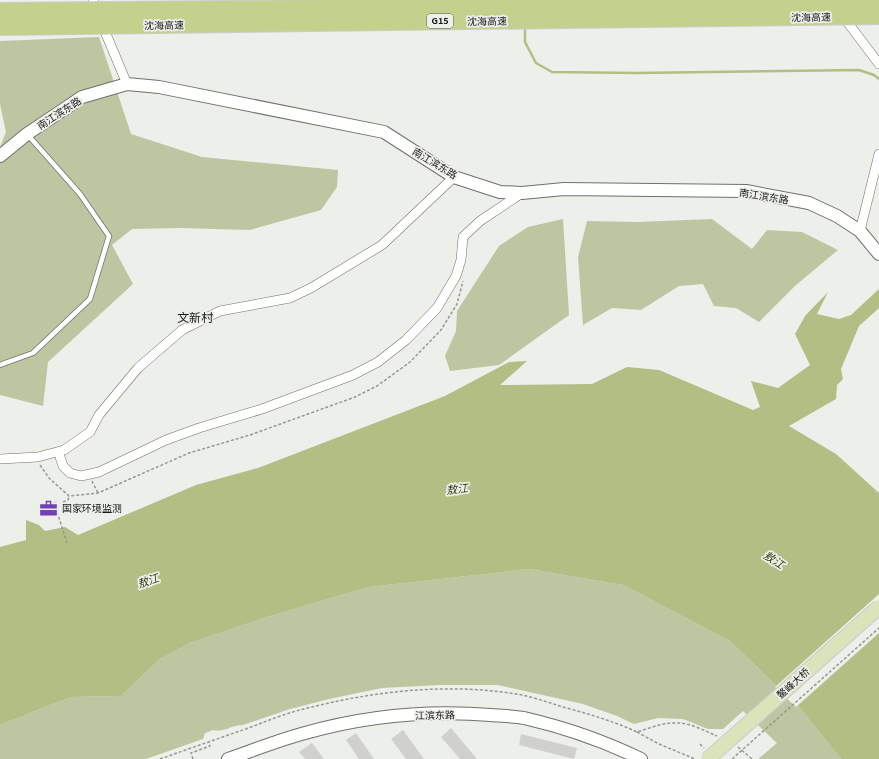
<svg xmlns="http://www.w3.org/2000/svg" width="879" height="759" font-family="Georgia,'Noto Sans SC',serif">
  <style>
    .green { fill: #bcc6a0 }
    .water { fill: #b1bf84 }
    .pier { fill: #edefea }
    .lines { fill: none; stroke-linecap: round; stroke-linejoin: round }
    .stream { stroke: #b1bf84; stroke-width: 2.5 }
    .building { fill: #d0d1cc }
    .lane-casing { stroke: #6f706c; stroke-width: 6 }
    .street-casing { stroke: #6f706c; stroke-width: 10 }
    .secondary-casing { stroke: #6f706c; stroke-width: 14 }
    .path { stroke: #959793; stroke-width: 1.5; stroke-dasharray: 3 2; stroke-linecap: butt }
    .lane { stroke: #fff; stroke-width: 4.5 }
    .street { stroke: #fff; stroke-width: 9 }
    .secondary { stroke: #fff; stroke-width: 12 }
    .primary-bridge-casing { stroke: #ccc; stroke-width: 16; stroke-linecap: butt }
    .highway-bridge-casing { stroke: #ccc; stroke-width: 18; stroke-linecap: butt }
    .path-bridge { stroke: #959793; stroke-width: 1.5; stroke-dasharray: 3 2; stroke-linecap: butt }
    .primary-bridge { stroke: #dae4ba; stroke-width: 14 }
    .highway-bridge { stroke: #c2d28c; stroke-width: 16 }
    .labels { text-anchor: middle; stroke-width: 3.5; stroke-linejoin: round; paint-order: stroke }
    .shield { fill: #edefea; stroke: #585856; stroke-width: 1 }
    .shield-label { font-size: 9px; font-weight: bold; fill: #181816 }
    .street-label { font-size: 10px; fill: #181816; stroke: #edefea }
    .poi-label { font-size: 10px; fill: #181816; stroke: #edefea; text-anchor: start }
    .water-label { font-size: 11px; font-style: italic; fill: #31390c; stroke: #edefea }
    .quarter-label { font-size: 12px; fill: #181816; stroke: #edefea }
  </style>
  <rect width="100%" height="100%" fill="#edefea"/>
  <!-- green -->
  <g class="green">
    <path d="M99 37 131 134 202 157 338 170 337 187 321 210 250 230 181 228 132 229 112 245 133 284 48 362 43 406 0 395V147L6 132 0 104V41Z"/>
    <path d="M563 219 569 315 499 365 450 371 445 356 456 331 457 311 499 246 528 227Z"/>
    <path d="M712 219 752 249 767 230 802 232 838 250 796 285 759 322 736 308 714 306 703 284 679 286 641 310 612 308 583 325 578 257 587 221 638 222Z"/>
    <path d="M529 569 623 585 730 641 800 708 841 759H758L777 743 743 711 723 729H708L683 719 658 718 634 724 617 716 583 704 498 685H439L382 688 329 699 290 709 243 725C233 724 224 733 213 730L205 733 203 739 146 759H0V725L71 697 121 696 160 659 190 643 267 617 369 587Z"/>
  </g>
  <!-- water -->
  <path class="water" d="M879 289V308L859 326 841 369 843 379 837 385 836 399 789 426 836 454 879 493V759H841L800 708 730 641 623 585 529 569 369 587 267 617 190 643 160 659 121 696 71 697 0 725V547L26 540V520L39 525 45 531 65 527 78 535 196 485 258 468 445 396 509 362 527 361 500 385 592 384 627 367 659 370 753 410 760 407 751 381 778 388 810 365 795 334 805 316 828 292 817 314 839 319 851 315Z"/>
  <!-- pier -->
  <path class="pier" d="M879 594V633L796 707 775 687Z"/>
  <g class="lines">
    <!-- stream -->
    <path class="stream" d="M525 26V42L536 63 552 72 637 73 859 70 874 75 879 79"/>
  </g>
  <!-- building -->
  <g class="building">
    <path d="M56 501 59 508 42 515 39 508Z"/>
    <path d="M451 728 477 759H460L441 737Z"/>
    <path d="M403 730 424 759H406L391 739Z"/>
    <path d="M356 733 374 759H359L346 740Z"/>
    <path d="M521 734 577 748 574 759 519 745Z"/>
    <path d="M312 743 324 759H305L299 752Z"/>
  </g>
  <g class="lines">
    <defs>
      <path id="lane" d="M0 365 33 353 90 299 109 236 80 194 27 134"/>
      <g id="street">
        <path d="M93 0 98 15 127 84"/>
        <path d="M842 15 879 64"/>
        <path d="M860 231 879 154"/>
        <path d="M60 457 63 466 70 473 81 476 99 472 166 440 199 428 262 409 353 375 378 362 406 340 437 308 456 276 461 260 463 237 480 221 522 193"/>
        <path d="M0 459 38 457 64 450 90 432 99 415 138 368 182 330 220 311 290 298 311 288 382 245 454 177"/>
      </g>
      <g id="secondary">
        <path d="M0 156 27 134 82 97 127 84 159 87 384 132 454 177 500 192 522 193 564 189 746 191 809 203 837 216 860 231 879 254"/>
        <path d="M228 759C254 750 279 740 305 733 365 716 429 710 491 715 502 716 514 716 524 718 563 727 606 742 641 759"/>
      </g>
    </defs>
    <!-- lane casing -->
    <use href="#lane" class="lane-casing"/>
    <!-- street casing -->
    <use href="#street" class="street-casing"/>
    <!-- secondary casing -->
    <use href="#secondary" class="secondary-casing"/>
    <!-- path -->
    <g class="path">
      <path d="M40 465 49 478 69 496 98 493 189 453 250 435 355 397 377 386 410 362 441 330 457 304 463 281"/>
      <path d="M92 481 98 493"/>
      <path d="M63 502 68 500 69 496"/>
      <path d="M57 512 67 543"/>
      <path d="M637 732 659 744 695 759"/>
      <path d="M700 744 704 748"/>
      <path d="M738 747 752 759"/>
      <path d="M160 759C191 748 223 737 254 726 269 720 285 714 300 710 372 691 449 682 522 695 536 698 550 703 563 707 589 714 613 721 637 732 650 728 664 722 678 723 691 723 705 731 717 736"/>
      <path d="M193 759 191 753 210 746 208 742"/>
    </g>
    <!-- lane -->
    <use href="#lane" class="lane"/>
    <!-- street -->
    <use href="#street" class="street"/>
    <!-- secondary -->
    <use href="#secondary" class="secondary"/>
    <defs>
      <path id="primary-bridge" d="M708 759 879 607"/>
      <g id="highway-bridge">
        <path d="M0 11 879 3"/>
        <path d="M0 27 879 16"/>
      </g>
    </defs>
    <!-- primary-bridge casing -->
    <use href="#primary-bridge" class="primary-bridge-casing"/>
    <!-- highway-bridge casing -->
    <use href="#highway-bridge" class="highway-bridge-casing"/>
    <!-- path-bridge -->
    <path class="path-bridge" d="M732 759 879 628"/>
    <!-- primary-bridge -->
    <use href="#primary-bridge" class="primary-bridge"/>
    <!-- highway-bridge -->
    <use href="#highway-bridge" class="highway-bridge"/>
  </g>
  <!-- icons -->
  <defs>
    <symbol id="office-bare" viewBox="-9 -9 18 18"><path d="M-6-3h4V-5.5h4V-3h4V5H-6ZM-1-4.5V-3h2v-1.5ZM-6 0V1H6V0Z" fill="#713fb6" stroke="#edefea" stroke-width="2.5" paint-order="stroke"/></symbol>
  </defs>
  <g fill-rule="evenodd">
    <use href="#office-bare" x="36" y="496" width="25" height="25"/>
  </g>
  <g class="labels">
    <!-- shield labels -->
    <rect class="shield" x="427" y="14" width="26" height="14" rx="3"/>
    <g class="shield-label">
      <text x="440" y="24">G15</text>
    </g>
    <!-- street labels -->
    <g class="street-label">
      <text transform="translate(811 17) rotate(-1)" y="4">沈海高速</text>
      <text transform="translate(487 21) rotate(-1)" y="4">沈海高速</text>
      <text transform="translate(164 25) rotate(-1)" y="4">沈海高速</text>
      <text transform="translate(59 113) rotate(-33)" y="4">南江滨东路</text>
      <text transform="translate(435 163) rotate(31)" y="4">南江滨东路</text>
      <text transform="translate(764 196) rotate(9)" y="4">南江滨东路</text>
      <text transform="translate(793 683) rotate(-42)" y="4">鳌峰大桥</text>
      <text transform="translate(435 715) rotate(-1)" y="4">江滨东路</text>
    </g>
    <!-- poi labels -->
    <g class="poi-label">
      <text x="62" y="512">国家环境监测</text>
    </g>
    <!-- water labels -->
    <g class="water-label">
      <text transform="translate(457 489) rotate(-6)" y="4">敖江</text>
      <text transform="translate(774 560) rotate(33)" y="4">敖江</text>
      <text transform="translate(148 581) rotate(-19)" y="4">敖江</text>
    </g>
    <!-- quarter labels -->
    <g class="quarter-label">
      <text x="195" y="322">文新村</text>
    </g>
  </g>
</svg>
